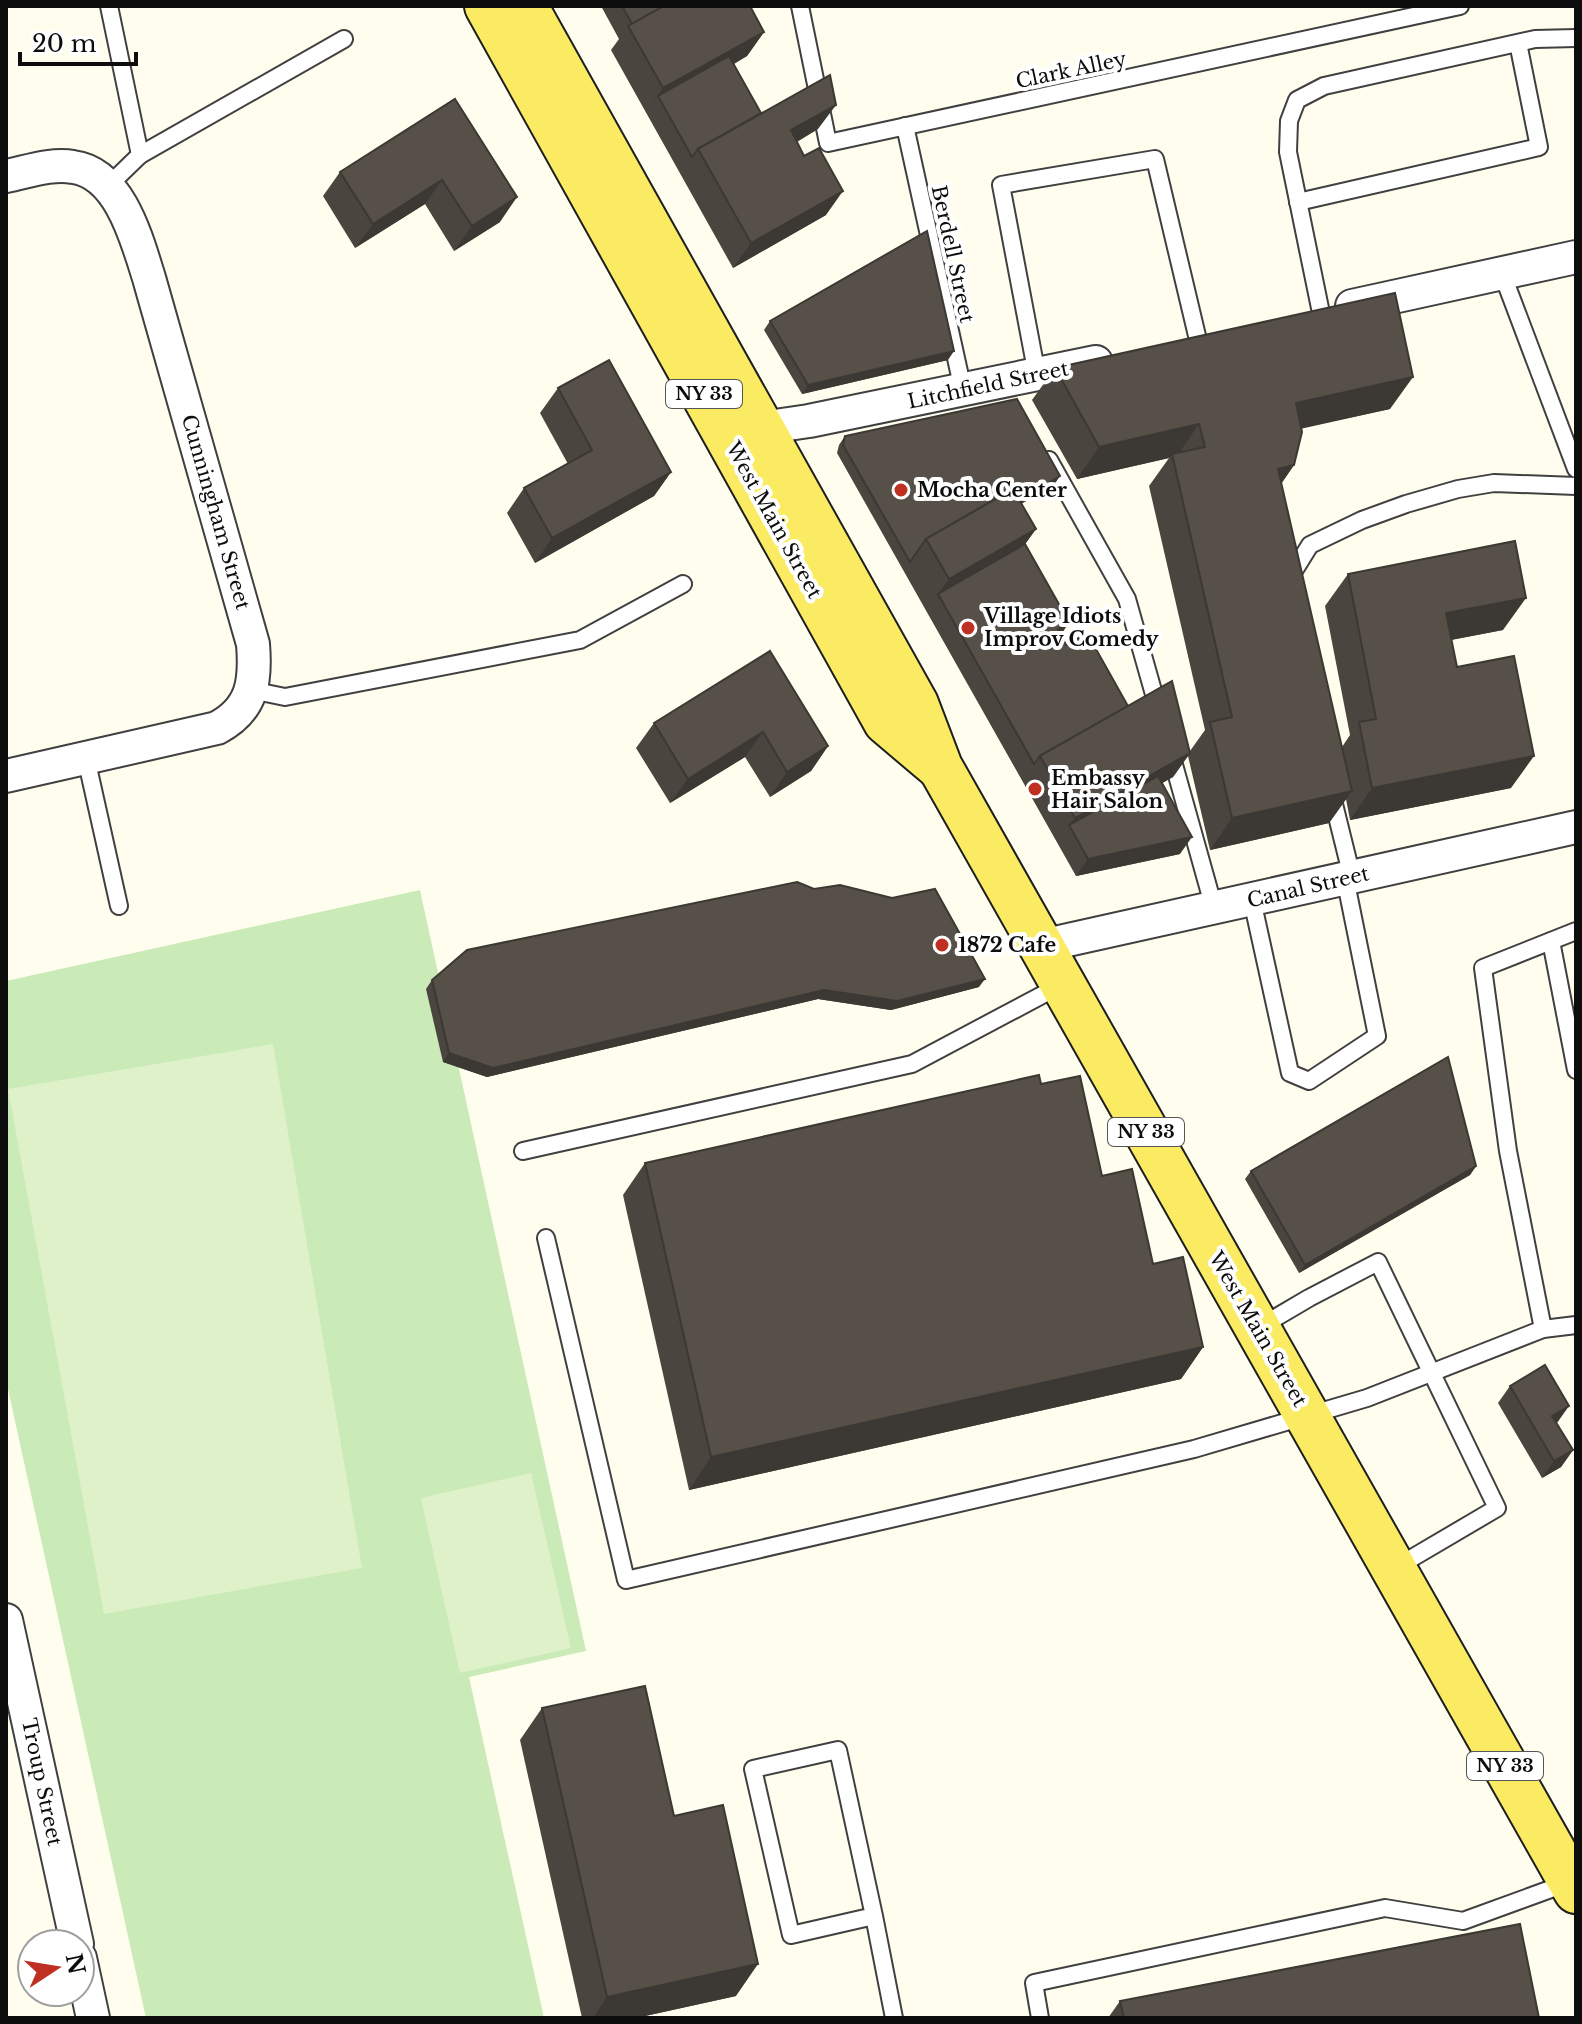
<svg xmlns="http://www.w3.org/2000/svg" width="1582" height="2024" font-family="'Libre Baskerville',serif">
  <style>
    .green { fill: #caeab7 }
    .pitch { fill: #def1c9 }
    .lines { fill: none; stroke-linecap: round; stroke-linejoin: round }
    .service-casing { stroke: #404040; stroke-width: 20 }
    .minor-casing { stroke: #404040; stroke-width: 36 }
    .primary-casing { stroke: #1e1e1e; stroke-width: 48 }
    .service { stroke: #fff; stroke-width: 16 }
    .minor { stroke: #fff; stroke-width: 32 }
    .primary { stroke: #fbeb62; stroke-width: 44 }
    .wall { fill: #4a453f }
    .shaded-wall { fill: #3c3833 }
    .building { fill: #565049; stroke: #3c3833; stroke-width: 2 }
    .poi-dot { fill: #c03022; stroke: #fff; stroke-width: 3 }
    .labels { text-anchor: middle; stroke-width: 8; stroke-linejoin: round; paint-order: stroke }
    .shield { fill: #fff; stroke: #565656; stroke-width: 2 }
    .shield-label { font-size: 18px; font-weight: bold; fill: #0d0d0d }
    .street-label { font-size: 20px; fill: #0d0d0d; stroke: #fff }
    .poi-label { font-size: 20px; font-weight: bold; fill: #0d0d0d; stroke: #fff; text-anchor: start }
  </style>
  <rect width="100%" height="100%" fill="#fffeee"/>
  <!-- green -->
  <path class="green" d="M420 890 586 1651 469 1677 544 2018H146L6 1380V981Z"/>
  <!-- pitch -->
  <g class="pitch">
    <path d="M273 1044 362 1568 104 1614 8 1089Z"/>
    <path d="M531 1473 571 1648 460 1673 421 1498Z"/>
  </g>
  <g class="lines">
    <defs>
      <g id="service">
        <path d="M109 6 140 155"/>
        <path d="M800 6 828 143 1460 6"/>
        <path d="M905 126 963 390"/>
        <path d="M108 186 140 155 344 39"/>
        <path d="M1298 202 1539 147 1518 43"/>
        <path d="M1502 273 1576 469"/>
        <path d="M1321 313 1288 152 1289 121 1297 100 1324 86 1535 39 1576 38"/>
        <path d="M1037 375 1001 185 1155 159 1198 340"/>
        <path d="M1049 460 1127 599 1159 712"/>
        <path d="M1291 582 1292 574 1310 545 1362 520 1406 504 1458 489 1494 483 1576 486"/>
        <path d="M251 690 285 697 580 640 683 584"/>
        <path d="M1171 754 1214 908"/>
        <path d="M86 758 119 906"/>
        <path d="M1331 792 1352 877"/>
        <path d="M1252 900 1290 1073 1309 1081 1377 1036 1345 878"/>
        <path d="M1576 931 1483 968 1508 1151 1543 1329 1576 1325"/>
        <path d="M1551 941 1576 1070"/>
        <path d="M523 1151 912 1064 1061 985"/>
        <path d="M546 1238 626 1580 1194 1449 1367 1398 1543 1329"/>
        <path d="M1258 1328 1309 1298 1378 1262 1497 1508 1395 1568"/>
        <path d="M874 1916 791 1935 753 1769 838 1750 874 1916 894 2018"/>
        <path d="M1040 2018 1034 1983 1385 1908 1463 1921 1570 1882"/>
      </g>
      <g id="minor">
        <path d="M6 176C27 172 51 163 73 167 120 173 137 240 149 278L253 644C256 681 253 709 217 728L6 776"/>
        <path d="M1352 306 1576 257"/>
        <path d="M741 431 809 421 1096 362"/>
        <path d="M1041 946 1576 827"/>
        <path d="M6 1620 77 1944"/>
        <path d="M80 1958 93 2018"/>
      </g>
      <g id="primary">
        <path d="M487 6 886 722 938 766"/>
        <path d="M525 6 916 704 940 767 1576 1891"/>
      </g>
    </defs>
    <!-- service casing -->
    <use href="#service" class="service-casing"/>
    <!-- minor casing -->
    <use href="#minor" class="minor-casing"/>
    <!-- primary casing -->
    <use href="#primary" class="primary-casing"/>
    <!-- service -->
    <use href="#service" class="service"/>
    <!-- minor -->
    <use href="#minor" class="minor"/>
    <!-- primary -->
    <use href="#primary" class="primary"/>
  </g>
  <!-- wall -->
  <g class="wall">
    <path d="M601 6H750L764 32 747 56 734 64 761 113 818 129 797 142 826 215 733 268 611 50 619 39Z"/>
    <path d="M455 99 500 222 454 251 425 204 355 248 323 196 340 172Z"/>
    <path d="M770 321 948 360 802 394 764 330Z"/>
    <path d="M1055 368 1390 409 1301 428 1294 465 1281 484 1342 747 1350 735 1325 606 1348 574 1503 630 1451 640 1457 667 1511 788 1350 820 1346 799 1329 823 1210 850 1188 756 1173 777 1162 783 1180 854 1076 876 837 453 839 445 845 436 1054 485 1021 504 1036 529 1025 544 1069 622 1061 635 1066 645 1128 706 1190 751 1205 730 1149 486 1169 458 1077 479 1032 400Z"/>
    <path d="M558 388 671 472 654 496 535 563 507 513 524 488 568 464 540 413Z"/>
    <path d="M770 651 828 746 811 771 770 797 745 757 670 803 636 748 654 723Z"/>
    <path d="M432 980 979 987 891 1010 818 999 487 1077 443 1062 426 989Z"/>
    <path d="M1041 1084 1102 1176 1203 1347 1181 1379 689 1490 623 1195 645 1163Z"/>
    <path d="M1476 1166 1470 1175 1299 1273 1245 1179 1251 1171Z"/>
    <path d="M1510 1386 1557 1423 1573 1450 1561 1467 1542 1478 1498 1403Z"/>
    <path d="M542 1708 674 1816 736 1996 636 2018H582L520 1740Z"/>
    <path d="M1120 2001 1539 2018H1108Z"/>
  </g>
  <!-- shaded-wall -->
  <g class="shaded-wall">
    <path d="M764 32 747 56 662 104 658 96 646 113 663 88Z"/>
    <path d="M836 105 818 129 773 155 791 130Z"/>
    <path d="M442 180 425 204 355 248 373 224Z"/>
    <path d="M843 191 826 215 733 268 751 243Z"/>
    <path d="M517 197 500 222 454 251 472 226Z"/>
    <path d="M954 351 948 360 802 394 808 385Z"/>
    <path d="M1413 377 1390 409 1273 435 1296 403Z"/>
    <path d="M1199 424 1177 456 1172 454 1169 458 1077 479 1099 447Z"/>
    <path d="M1294 465 1272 497 1278 469Z"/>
    <path d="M671 472 654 496 535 563 552 538Z"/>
    <path d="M1060 476 1054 485 934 553 932 549Z"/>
    <path d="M1036 529 1013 561 938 594 949 579Z"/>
    <path d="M1526 598 1503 630 1424 645 1446 613Z"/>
    <path d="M1069 622 1058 639V629Z"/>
    <path d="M763 732 745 757 670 803 688 779Z"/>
    <path d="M828 746 811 771 770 797 787 772Z"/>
    <path d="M1190 753 1173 777 1074 833 1069 825 1075 818Z"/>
    <path d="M1534 756 1511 788 1350 820 1372 788Z"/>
    <path d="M1352 791 1329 823 1210 850 1232 818Z"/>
    <path d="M1192 837 1180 854 1076 876 1088 859Z"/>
    <path d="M985 979 979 987 891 1010 818 999 487 1077 443 1062 449 1053 824 990Z"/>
    <path d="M1476 1166 1470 1175 1299 1273 1305 1265Z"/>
    <path d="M1203 1347 1181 1379 689 1490 711 1457Z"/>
    <path d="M1569 1406 1557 1423 1540 1433 1552 1416Z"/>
    <path d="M1573 1450 1561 1467 1542 1478 1554 1461Z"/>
    <path d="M758 1964 736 1996 636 2018H593L607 1997Z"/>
  </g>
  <!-- building -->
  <g class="building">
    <path d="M622 6H664L632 24Z"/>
    <path d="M664 6H750L764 32 663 88 628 26Z"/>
    <path d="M729 56 761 113 698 149 692 157 658 96Z"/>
    <path d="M830 75 836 105 791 130 804 156 819 148 843 191 751 243 698 149Z"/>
    <path d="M455 99 517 197 472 226 442 180 373 224 340 172Z"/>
    <path d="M927 231 954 351 808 385 770 321Z"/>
    <path d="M1395 293 1413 377 1296 403 1302 432 1294 465 1278 469 1352 791 1232 818 1210 722 1232 717 1172 454 1205 447 1199 424 1099 447 1055 368Z"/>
    <path d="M609 360 671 472 552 538 524 488 592 450 558 388Z"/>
    <path d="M1017 399 1060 476 1019 500 1013 489 926 539 910 562 843 445 845 436Z"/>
    <path d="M1013 489 1036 529 949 579 926 539Z"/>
    <path d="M1515 541 1526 598 1446 613 1457 667 1514 656 1534 756 1372 788 1359 722 1376 719 1348 574Z"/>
    <path d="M1025 544 1069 622 1058 629 1066 645 1087 633 1128 706 1040 756 1034 764 938 594Z"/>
    <path d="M770 651 828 746 787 772 763 732 688 779 654 723Z"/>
    <path d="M1172 681 1190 753 1075 818 1040 756Z"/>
    <path d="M1158 776 1192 837 1088 859 1069 825Z"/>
    <path d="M797 882 814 889 840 885 892 898 935 889 985 979 897 1001 824 990 493 1068 449 1053 432 980 467 950Z"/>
    <path d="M1448 1057 1476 1166 1305 1265 1251 1171Z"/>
    <path d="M1039 1075 1041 1084 1080 1076 1102 1176 1132 1169 1153 1264 1183 1257 1203 1347 711 1457 645 1163Z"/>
    <path d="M1545 1365 1569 1406 1552 1416 1573 1450 1554 1461 1510 1386Z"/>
    <path d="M645 1686 674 1816 723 1805 758 1964 607 1997 542 1708Z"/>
    <path d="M1520 1924 1539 2018H1124L1120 2001Z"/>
  </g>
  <!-- markers -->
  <g class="poi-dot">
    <circle cx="901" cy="490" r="8"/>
    <circle cx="968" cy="628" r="8"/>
    <circle cx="1035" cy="789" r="8"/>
    <circle cx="942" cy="945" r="8"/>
  </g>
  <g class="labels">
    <!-- shield labels -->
    <g class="shield">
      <rect x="666" y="380" width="76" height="28" rx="6"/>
      <rect x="1108" y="1118" width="76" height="28" rx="6"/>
      <rect x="1467" y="1752" width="76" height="28" rx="6"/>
    </g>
    <g class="shield-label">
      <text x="704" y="400">NY 33</text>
      <text x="1146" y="1138">NY 33</text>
      <text x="1505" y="1772">NY 33</text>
    </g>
    <!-- street labels -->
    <g class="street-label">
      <text transform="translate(1071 70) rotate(-12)" y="7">Clark Alley</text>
      <text transform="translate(953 254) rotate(78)" y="7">Berdell Street</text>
      <text transform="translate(988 385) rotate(-12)" y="7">Litchfield Street</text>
      <text transform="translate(216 512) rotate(74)" y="7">Cunningham Street</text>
      <text transform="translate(774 520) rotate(61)" y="7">West Main Street</text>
      <text transform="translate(1308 887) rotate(-13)" y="7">Canal Street</text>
      <text transform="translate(1258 1329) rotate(60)" y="7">West Main Street</text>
      <text transform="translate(42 1782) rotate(78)" y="7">Troup Street</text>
    </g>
    <!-- poi labels -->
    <g class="poi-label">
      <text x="917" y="497">Mocha Center</text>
      <text x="984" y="623">Village Idiots<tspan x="984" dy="23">Improv Comedy</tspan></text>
      <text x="1051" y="785">Embassy<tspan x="1051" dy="23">Hair Salon</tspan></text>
      <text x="958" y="952">1872 Cafe</text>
    </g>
  </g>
  <!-- border -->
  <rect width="1582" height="2024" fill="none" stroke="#0d0d0d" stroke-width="16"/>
  <!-- north arrow -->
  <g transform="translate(56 1968) rotate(78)"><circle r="38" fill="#ffffff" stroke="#9e9e9e" stroke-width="2"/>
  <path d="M0-6L14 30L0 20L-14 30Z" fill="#c03022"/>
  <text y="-12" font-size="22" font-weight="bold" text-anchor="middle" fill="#0d0d0d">N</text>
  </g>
  <!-- scale -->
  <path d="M20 52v12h116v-12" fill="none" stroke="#0d0d0d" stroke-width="4"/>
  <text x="32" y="52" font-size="24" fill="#0d0d0d" stroke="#ffffff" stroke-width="6" paint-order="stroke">20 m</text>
</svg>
